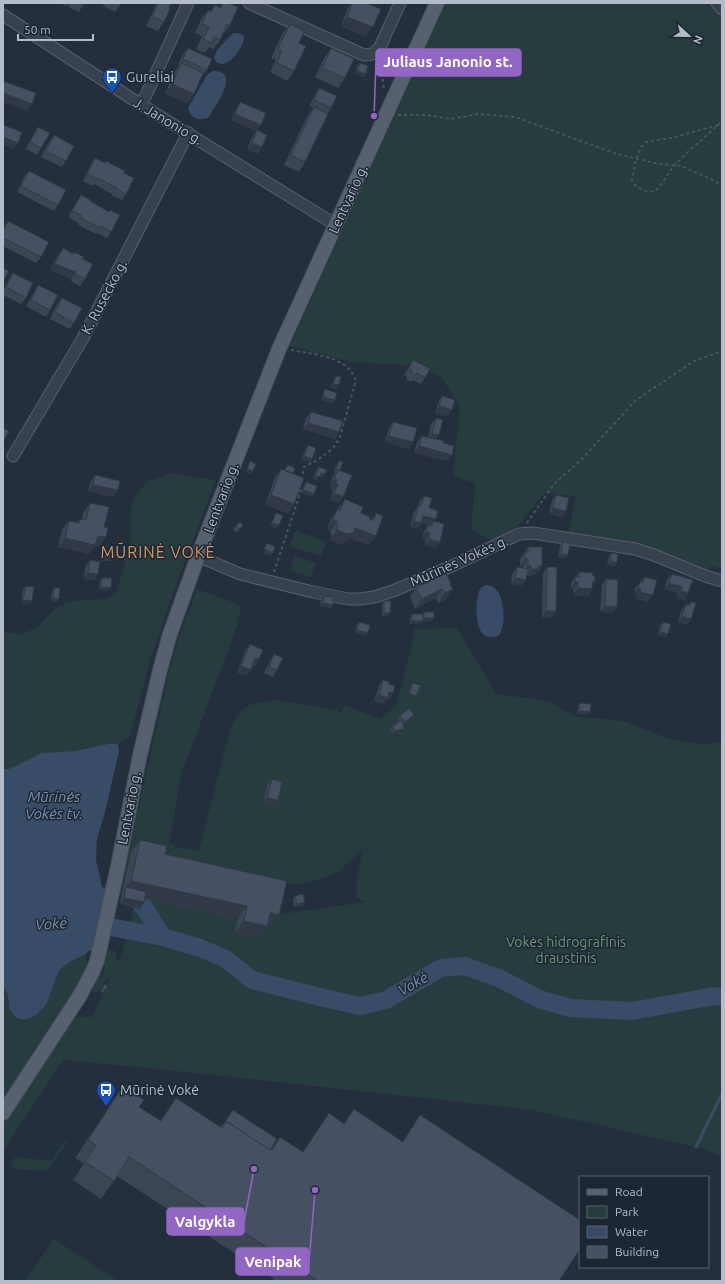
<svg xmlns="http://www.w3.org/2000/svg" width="725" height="1284" font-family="Ubuntu,sans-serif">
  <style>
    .green { fill: #263c3f; fill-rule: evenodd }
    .water { fill: #394c67 }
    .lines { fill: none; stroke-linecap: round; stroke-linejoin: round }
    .stream { stroke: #394c67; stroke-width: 3 }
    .river { stroke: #394c67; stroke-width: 18 }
    .minor-casing { stroke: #565f6c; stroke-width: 13 }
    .major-casing { stroke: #414a57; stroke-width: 16 }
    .path { stroke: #44595c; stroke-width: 2; stroke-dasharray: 3 3; stroke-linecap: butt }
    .minor { stroke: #38414e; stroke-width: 11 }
    .major { stroke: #56606e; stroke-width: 14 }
    .wall { fill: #3b4654 }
    .shaded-wall { fill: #303945 }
    .building { fill: #455162; stroke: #303945 }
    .labels { text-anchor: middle; stroke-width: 3; stroke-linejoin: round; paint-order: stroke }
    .poi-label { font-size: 14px; fill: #b4bcc9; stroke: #1d2633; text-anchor: start }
    .street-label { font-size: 14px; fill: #b4bcc9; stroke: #1d2633 }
    .park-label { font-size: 14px; fill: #6b9a76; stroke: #1d2633 }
    .water-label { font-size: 15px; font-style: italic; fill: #7c92b1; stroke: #1d2633 }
    .quarter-label { font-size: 16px; letter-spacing: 1px; fill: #d59563; stroke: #1d2633 }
    .leader { fill: none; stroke: #9266c3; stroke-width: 1.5 }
    .callout-dot { fill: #9266c3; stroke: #1d2633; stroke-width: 1.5 }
    .callout { fill: #9266c3; stroke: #9266c3; stroke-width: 1.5 }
    .callout-label { font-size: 15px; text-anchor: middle; font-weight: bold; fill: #fff }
  </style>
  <rect width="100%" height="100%" fill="#242f3e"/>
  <!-- green -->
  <g class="green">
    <path d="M446 3H722V569L711 566 707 571 646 549 569 533 576 496 545 493 517 527 494 541 471 530 475 483 453 476 460 406 441 377 419 366 351 362 290 346Z"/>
    <path d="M170 473 216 480 177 582 151 658 130 736 118 744H108L75 751 42 753 9 769H3V631L21 635 36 628 56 608 67 602 81 600 107 599 117 592 130 544 131 508 135 496 149 481Z"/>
    <path d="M295 531 326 541 321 556 290 546Z"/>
    <path d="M294 556 316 563 311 577 290 571Z"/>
    <path d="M197 589 241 605 237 627 182 772 169 843 176 847 199 851 231 726 238 714 249 705 274 700 338 710 342 713 344 705 380 719 396 706 414 637V629L457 628 496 694 549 701 574 716 623 721 669 739 705 745 722 741V1158L708 1150 532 1110 157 1069 63 1060 3 1151V1124L66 1026 69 1028 76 1017H92L110 980 107 979 98 992H93L92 990 98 979 101 977 103 974 107 952 110 950 115 951 117 961H120L136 899 115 893 126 844H130L171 664 179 638ZM363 849 357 879V898L365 902 282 914 278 885 309 883 338 872Z"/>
    <path d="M86 954 87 970 79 984 3 1101V986L8 995 9 1009 16 1018 24 1020 35 1016 54 982 59 970 71 961Z"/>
    <path d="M64 1141 67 1143 51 1166 48 1169 41 1171 17 1169 12 1166V1161L16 1157 51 1161Z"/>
    <path d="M54 1239 118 1281H25Z"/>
  </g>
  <!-- water -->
  <g class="water">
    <path d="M235 33H239L244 36C245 45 232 63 223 64 220 64 219 63 216 62L214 58 217 50 232 34Z"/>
    <path d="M213 71C242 71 215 106 209 117 200 122 190 118 188 108L207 75Z"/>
    <path d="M485 585C489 585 491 585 494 588 505 595 507 627 498 636 495 637 490 638 486 636 474 631 475 599 480 589 481 588 484 586 485 585Z"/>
    <path d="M108 744H118L119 751 105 812 97 839 96 860 102 887 108 889 95 950 88 951 86 954 71 961 59 970 46 1005 35 1016 24 1020 16 1018 9 1009 8 995 3 986V769H9L42 753 75 751Z"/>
  </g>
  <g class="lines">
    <!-- stream -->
    <path class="stream" d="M696 1147 722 1094"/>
    <!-- river -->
    <g class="river">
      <path d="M141 903 163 937"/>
      <path d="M110 927 163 937 200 948 226 959 252 980 324 998 360 1006 386 1000 441 968 465 966 501 979 539 999 570 1008 632 1011 714 996 722 997"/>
    </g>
    <defs>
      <g id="minor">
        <path d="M249 3 364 55 373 54 380 47 400 3"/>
        <path d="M717 3 722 9"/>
        <path d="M3 15 140 104 336 225"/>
        <path d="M140 104 146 95 188 3"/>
        <path d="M13 456 83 338 183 143 189 133"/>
        <path d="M198 556 240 574 313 592 348 599H360L374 597 393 591 454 565 519 534 533 533 635 549 654 555 705 576 722 581"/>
      </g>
      <path id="major" d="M3 1113 79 997 92 973 97 961 118 866 140 755 160 670 170 634 198 556 279 349 437 3"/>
    </defs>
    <!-- minor casing -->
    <use href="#minor" class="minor-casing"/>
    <!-- major casing -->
    <use href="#major" class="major-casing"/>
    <!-- path -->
    <g class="path">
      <path d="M378 62 381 67 394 69"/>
      <path d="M381 67 384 90"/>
      <path d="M398 115H426L451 119 478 114 515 117 614 153 659 164 681 166 711 179 722 185"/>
      <path d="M718 125 675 137 647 142 641 147 636 159 632 181C635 187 649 195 656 190 663 184 668 172 675 165 688 151 704 138 718 125L722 120"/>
      <path d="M291 350C308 353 337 356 349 369 352 372 354 377 356 380L340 437C332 453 319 459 304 467L302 478"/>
      <path d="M527 523 554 484 582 459 636 400 694 361 722 351"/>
      <path d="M274 572 298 500 301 487"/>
    </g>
    <!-- minor -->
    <use href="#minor" class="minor"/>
    <!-- major -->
    <use href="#major" class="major"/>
  </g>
  <!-- wall -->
  <g class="wall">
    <path d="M60 3H68L66 6Z"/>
    <path d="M70 3H84L79 12 68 7Z"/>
    <path d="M104 3H121L115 12 103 6Z"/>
    <path d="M157 3H171L164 22 158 31 146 26Z"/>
    <path d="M222 3H228L230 25 223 34H222L220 40 213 49 209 47 205 53 196 49 202 36 195 33 201 20 208 10 210 12 215 5 220 7Z"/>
    <path d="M352 3H366V37L341 26 348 8Z"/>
    <path d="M290 24 299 43 294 71 287 81 270 72 276 60 271 58 283 33Z"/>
    <path d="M188 48 207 70 202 76 194 94 188 103 165 94 174 73 179 65H178L183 54Z"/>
    <path d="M331 48 345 78 338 88 315 77 324 58Z"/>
    <path d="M360 63 364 77 355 74 357 66Z"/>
    <path d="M319 88 331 108 327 114 305 162 299 172 284 165 307 117 313 108 309 106 315 94Z"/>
    <path d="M240 102 261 125 256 131 231 120 236 109Z"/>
    <path d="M38 127 41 148 37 155 26 149 34 133Z"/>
    <path d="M257 130 262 147 258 154 247 150 252 137Z"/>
    <path d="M54 135 66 161 62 167 41 157 49 142Z"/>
    <path d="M95 158 124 173 126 194 122 200 112 196V194L94 184 93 186 83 181 91 164Z"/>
    <path d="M29 171 58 205 54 211 17 192 24 177Z"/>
    <path d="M81 195 90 201 111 232 107 238 97 233 96 234 77 224 78 223 68 217 77 201Z"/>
    <path d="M8 221 41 257 36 263 3 246V228Z"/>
    <path d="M63 248 83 259 85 279 80 286 71 281V279L50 270 58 255Z"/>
    <path d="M13 273 26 298 21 304 3 295V291L9 279Z"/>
    <path d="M38 285 50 310 46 317 26 306Z"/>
    <path d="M62 298 74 323 70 329 50 319 57 304Z"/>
    <path d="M413 360 425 378 421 384 413 380 412 382 406 379 407 376 404 375Z"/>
    <path d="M336 376V389L331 387 334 379Z"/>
    <path d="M325 389 335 400 333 404 321 400 323 393Z"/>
    <path d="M442 396 447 416 435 413 438 403Z"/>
    <path d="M311 412 339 432 335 439 303 429 306 418Z"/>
    <path d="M436 418 439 435 436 439 443 443 452 455 447 461 414 453 417 442 422 436 428 437 431 424Z"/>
    <path d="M393 422 413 442 409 449 385 442 389 428Z"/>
    <path d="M308 445 312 459 310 462 301 459 306 448Z"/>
    <path d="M339 461 340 470 339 503 330 500 333 491 331 490 332 486 329 485 333 476 335 473 334 472 337 464Z"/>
    <path d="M288 465 293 473 294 504 288 513 265 505 275 478 281 469 285 470Z"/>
    <path d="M319 467 323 478 319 476 317 480 313 479 316 470Z"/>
    <path d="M95 475 113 497 88 491 91 481Z"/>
    <path d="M306 482 314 494 311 497 301 493 304 485Z"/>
    <path d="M556 495 566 511 562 517 549 514 552 501Z"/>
    <path d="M424 496 434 522 440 542 435 548 424 545 426 539 422 538 424 531 428 525H430L421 523 417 529 410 527 414 512 418 506 419 502Z"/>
    <path d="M345 499 369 520 370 521 371 519H372L376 513V536L369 545 349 538 346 542 340 544 330 540 332 536 330 533 331 531 327 529 331 519Z"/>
    <path d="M90 503 99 547 95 546 89 554 58 547 62 530 69 521 77 522 80 519H82L83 513Z"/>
    <path d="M276 513 277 529 270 526 274 517Z"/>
    <path d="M236 526 241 529 236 533 233 529Z"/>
    <path d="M563 541 566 558 558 557 560 545Z"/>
    <path d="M528 547 542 566 538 572H536L534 575 527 576 521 586 511 584 512 574 517 567 523 568V566H520V559Z"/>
    <path d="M103 551 115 558 113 561H101V554Z"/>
    <path d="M611 553 615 566 607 565 609 556Z"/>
    <path d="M90 560 98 574 94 580 84 579 85 567Z"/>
    <path d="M547 567 556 611 552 618H542L543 574Z"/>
    <path d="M579 572 593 585 592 589 588 596 573 595 574 589 571 588V583Z"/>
    <path d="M672 574 688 593 684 600 677 597 678 593 664 589 667 580Z"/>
    <path d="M644 577 648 602 636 599 637 595 634 594 635 588Z"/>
    <path d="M102 578 109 591 99 590 100 581Z"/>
    <path d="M606 579 617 607 612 613 600 612 602 585Z"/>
    <path d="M451 584 446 599 438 603 436 598 415 609 410 597 416 588Z"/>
    <path d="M26 586 32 601 29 604 21 603 23 589Z"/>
    <path d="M54 588 57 602H51L52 591Z"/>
    <path d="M324 596 333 605 331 608 320 606 321 599Z"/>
    <path d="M384 601 390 613 388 616H382V604Z"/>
    <path d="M691 602 687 625 678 622 681 611 686 604 688 605Z"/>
    <path d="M424 612 434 618 432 621 423 622 421 624H410V618L412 614H422Z"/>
    <path d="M359 622 368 633 365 636 355 633 357 625Z"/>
    <path d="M663 622 668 634 666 637 658 635 660 625Z"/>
    <path d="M250 644 259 659 255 666 252 665 251 670 246 676 237 673 245 651Z"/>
    <path d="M274 654 277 670 273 677 264 673 270 661Z"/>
    <path d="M383 680 389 684V700L387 699 384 704 374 701 379 686Z"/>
    <path d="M413 683 416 696 414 699 407 696 411 686Z"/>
    <path d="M580 703 588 715 577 714 578 706Z"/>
    <path d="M400 716 412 718 403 725 401 732 392 734 390 728 393 725H395L397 722 399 721 397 719Z"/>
    <path d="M272 779 274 807 263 804 267 785Z"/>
    <path d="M140 840 165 854 279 915 270 927H266L258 938 235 933 238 919 145 899 140 909 120 904 131 852Z"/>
    <path d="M295 896 305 902 303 906 294 907 293 899Z"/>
    <path d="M105 984 108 986 103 993 100 991Z"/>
    <path d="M123 1086 139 1107 160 1121 176 1098 221 1127 233 1110 271 1150 280 1137 303 1152 329 1113 344 1123 354 1109 402 1142 420 1115 559 1281H277L117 1176 101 1199 73 1180 84 1164 75 1158Z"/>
  </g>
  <!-- shaded-wall -->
  <g class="shaded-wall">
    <path d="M347 17 373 27 366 37 341 26Z"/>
    <path d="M357 71 366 74 364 77 355 74Z"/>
    <path d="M172 84 194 94 188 103 165 94Z"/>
    <path d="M3 93 32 104 27 111 3 102Z"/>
    <path d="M235 114 261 125 256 131 231 120Z"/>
    <path d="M3 137 18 143 13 149 3 145Z"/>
    <path d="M252 143 262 147 258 154 247 150Z"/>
    <path d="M55 264 76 272 71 279 50 270Z"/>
    <path d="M333 384 339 385 336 389 331 387Z"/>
    <path d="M323 397 335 400 333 404 321 400Z"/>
    <path d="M439 406 452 410 447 416 435 413Z"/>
    <path d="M308 423 339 432 335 439 303 429Z"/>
    <path d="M432 434 439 435 434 442 427 440Z"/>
    <path d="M389 436 413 442 409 449 385 442Z"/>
    <path d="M419 446 452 455 447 461 414 453Z"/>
    <path d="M304 456 312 459 310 462 301 459Z"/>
    <path d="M247 469 253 471 251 474 245 472Z"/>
    <path d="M321 473 325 474 323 478 318 476Z"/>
    <path d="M315 476 319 477 317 480 313 479Z"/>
    <path d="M334 479 337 480 332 486 329 485Z"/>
    <path d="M335 483 338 484 333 491 331 490Z"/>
    <path d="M93 485 118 490 113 497 88 491Z"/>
    <path d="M303 490 314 494 311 497 301 493Z"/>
    <path d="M334 493 343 497 339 503 330 500Z"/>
    <path d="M271 495 294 504 288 513 265 505Z"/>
    <path d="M553 508 566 511 562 517 549 514Z"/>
    <path d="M423 516 436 519 432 525 433 521 431 525 419 522Z"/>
    <path d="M333 520 337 521 331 531 327 529Z"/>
    <path d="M414 521 421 523 417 529 410 527Z"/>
    <path d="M272 523 279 525 277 529 270 526Z"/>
    <path d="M243 526 241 529 236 533 239 529Z"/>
    <path d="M355 528 376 536 369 545 349 538 346 542 340 544 330 540 337 530Z"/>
    <path d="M426 532 430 533 426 539 422 538Z"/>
    <path d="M98 536 106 537 99 547 95 546 89 554 58 547 65 538Z"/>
    <path d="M429 539 440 542 435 548 424 545Z"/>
    <path d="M264 549 273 553 271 556 262 553Z"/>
    <path d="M561 554 568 555 566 558 558 557Z"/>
    <path d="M104 558H115L113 561H101Z"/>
    <path d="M525 559H528L523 566H520Z"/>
    <path d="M610 561 617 563 615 566 607 565Z"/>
    <path d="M528 566H531L526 572 523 573Z"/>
    <path d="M538 566H542L538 572H536L534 575 526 576 531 569Z"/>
    <path d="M88 573 98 574 94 580 84 579Z"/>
    <path d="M515 578 526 580 521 586 511 584Z"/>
    <path d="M575 582H578L574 589 571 588Z"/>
    <path d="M669 583 682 587 678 593 664 589Z"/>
    <path d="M451 584 446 593 453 589 446 599 438 603 450 585Z"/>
    <path d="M101 587 111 588 109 591 99 590Z"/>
    <path d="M578 588 592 589 588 596 573 595Z"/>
    <path d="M638 588 641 589 637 595 634 594Z"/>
    <path d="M442 589 436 598 415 609 422 599Z"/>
    <path d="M681 591 688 593 684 600 677 597Z"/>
    <path d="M640 592 653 595 648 602 636 599Z"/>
    <path d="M53 598 59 599 57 602H51Z"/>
    <path d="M23 600 32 601 29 604 21 603Z"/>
    <path d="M323 603 333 605 331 608 320 606Z"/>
    <path d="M605 606 617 607 612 613 600 612Z"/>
    <path d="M546 611H556L552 618H542Z"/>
    <path d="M384 613H390L388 616H382Z"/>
    <path d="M682 616 691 619 687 625 678 622Z"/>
    <path d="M424 618H434L432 621 423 622 421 624H410L412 621H422Z"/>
    <path d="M357 630 368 633 365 636 355 633Z"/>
    <path d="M660 632 668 634 666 637 658 635Z"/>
    <path d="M255 658 259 659 255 666 250 664Z"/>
    <path d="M241 666 251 670 246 676 237 673Z"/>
    <path d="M389 692 393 693 389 700 387 699 384 704 374 701 379 695Z"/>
    <path d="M409 693 416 696 414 699 407 696Z"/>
    <path d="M579 711 590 712 588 715 577 714Z"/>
    <path d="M414 715 412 718 402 725 405 722Z"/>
    <path d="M404 729 401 732 392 734 394 731Z"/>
    <path d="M267 798 278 800 274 807 263 804Z"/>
    <path d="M131 881 247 906 238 919 125 894 126 887Z"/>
    <path d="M124 898 144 902 140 909 120 904Z"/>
    <path d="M305 902 303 906 294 907 297 904Z"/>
    <path d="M270 913 279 915 270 927H266L258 938 235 933 244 921Z"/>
  </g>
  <!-- building -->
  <g class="building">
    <path d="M78 3H84L83 5Z"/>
    <path d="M159 3H171L169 8 170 9 164 22 152 16Z"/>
    <path d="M223 3H228L238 7 230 25 227 24 220 40 214 37 212 43 203 39 209 27 202 24 208 10 211 12 215 5 221 8Z"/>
    <path d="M353 3H366L381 9 373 27 347 17Z"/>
    <path d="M290 24 304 31 299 43 306 46 294 71 277 63 282 51 278 49Z"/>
    <path d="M188 48 212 59 207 70 183 59Z"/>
    <path d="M331 48 354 59 345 78 322 68Z"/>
    <path d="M181 63 203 73 194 94 172 84Z"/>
    <path d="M360 63 368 66 366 74 357 71Z"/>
    <path d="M3 81 36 93 32 104 3 93Z"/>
    <path d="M319 88 337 96 331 108 314 100Z"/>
    <path d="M240 102 266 113 261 125 235 114Z"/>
    <path d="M314 107 328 114 305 162 291 155Z"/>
    <path d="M3 125 22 132 18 143 3 137Z"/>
    <path d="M38 127 50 133 41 148 30 142Z"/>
    <path d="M257 130 267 135 262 147 252 143Z"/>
    <path d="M54 135 74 146 66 161 46 151Z"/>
    <path d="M95 158 105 163 106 161 125 171 124 173 134 178 126 194 116 189 117 188 98 178 97 179 87 174Z"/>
    <path d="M29 171 66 190 58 205 21 186Z"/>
    <path d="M81 195 91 200 90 201 109 212 110 210 120 215 111 232 102 226 101 228 81 218 82 216 72 211Z"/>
    <path d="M8 221 49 242 41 257 3 238V231Z"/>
    <path d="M63 248 73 254 74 252 84 257 83 259 93 264 85 279 75 274 76 272 55 264Z"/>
    <path d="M3 268 9 271 3 282Z"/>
    <path d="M13 273 33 283 26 298 6 287Z"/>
    <path d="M38 285 58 295 50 310 31 300Z"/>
    <path d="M62 298 82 308 74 323 55 312Z"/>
    <path d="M413 360 430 369 425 378 417 373 416 375 411 372 412 370 409 368Z"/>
    <path d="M336 376 341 377 339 385 333 384Z"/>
    <path d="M325 389 337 393 335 400 323 397Z"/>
    <path d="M442 396 455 400 452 410 439 406Z"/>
    <path d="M311 412 343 421 339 432 308 423Z"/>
    <path d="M436 418 443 420 439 435 432 434Z"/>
    <path d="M393 422 417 428 413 442 389 436Z"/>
    <path d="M3 428 9 431 3 442Z"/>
    <path d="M422 436 444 441 443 443 454 446 452 455 419 446Z"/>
    <path d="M308 445 316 448 312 459 304 456Z"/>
    <path d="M250 461 256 464 253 471 247 469Z"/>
    <path d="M339 461 343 462 340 470 336 469Z"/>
    <path d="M288 465 295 468 293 473 285 470Z"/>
    <path d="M319 467 327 470 325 474 321 473 319 477 315 476Z"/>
    <path d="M281 469 304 478 294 504 271 495Z"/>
    <path d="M338 470 352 475 343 497 334 493 338 484 335 483 337 480 334 479Z"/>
    <path d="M95 475 120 481 118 490 93 485Z"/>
    <path d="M306 482 317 486 314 494 303 490Z"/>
    <path d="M556 495 569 498 566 511 553 508Z"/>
    <path d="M424 496 432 498 429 508 438 511 436 519 423 516 421 523 414 521 419 505 421 506Z"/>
    <path d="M345 499 363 507 361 513 370 517 369 520 370 521 371 519 374 520 376 513 383 516 376 536 355 528 353 533 347 534 337 530 338 527 336 523 337 521 333 520 337 510 340 511Z"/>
    <path d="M90 503 109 507 104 527 108 528 106 537 98 536 95 545 65 538 69 521 79 523 80 519 86 520Z"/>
    <path d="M276 513 283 516 279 525 272 523Z"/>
    <path d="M433 521 444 524 440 542 429 539 430 533 426 532 428 525 432 526Z"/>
    <path d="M240 522 243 526 239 529 236 526Z"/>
    <path d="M563 541 570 543 568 555 561 554Z"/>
    <path d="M267 543 275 547 273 553 264 549Z"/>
    <path d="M528 547H542V566H538V569H531V566H528V559H525V552H528Z"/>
    <path d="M115 550V558H104L103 551Z"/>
    <path d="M611 553 618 554 617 563 610 561Z"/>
    <path d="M90 560 100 562 98 574 88 573Z"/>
    <path d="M517 567 528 569 526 580 515 578Z"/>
    <path d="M547 567H557L556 611H546Z"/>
    <path d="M579 572 593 573V576H595V581H593L592 589 578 588V582H575L576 576 579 577Z"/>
    <path d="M446 573 451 584 450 585 453 589 445 593 442 589 422 599 416 588Z"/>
    <path d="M672 574 693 580 688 593 681 591 682 587 669 583Z"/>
    <path d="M644 577 657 580 653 595 640 592 641 589 638 588 640 582 643 583Z"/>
    <path d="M102 578H112L111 588 101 587Z"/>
    <path d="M606 579 618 580 617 607 605 606Z"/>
    <path d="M26 586 34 587 32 601 23 600Z"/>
    <path d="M54 588H60L59 599 53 598Z"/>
    <path d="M324 596 334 597 333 605 323 603Z"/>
    <path d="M384 601H391L390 613H384Z"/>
    <path d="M691 602 696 603 691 619 682 616 686 604 690 605Z"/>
    <rect x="424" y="612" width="10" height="6"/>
    <rect x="412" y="614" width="11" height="7"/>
    <path d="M359 622 370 625 368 633 357 630Z"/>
    <path d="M663 622 671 624 668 634 660 632Z"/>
    <path d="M250 644 263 650 259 659 255 658 251 670 241 666Z"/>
    <path d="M274 654 283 658 277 670 269 667Z"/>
    <path d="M383 680 389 682V684L395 686 393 693 389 692 388 698 379 695Z"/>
    <path d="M413 683 421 685 416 696 409 693Z"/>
    <path d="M580 703 591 704 590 712 579 711Z"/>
    <path d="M409 708 414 715 405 722 400 716Z"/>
    <path d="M402 721 404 729 394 731 393 725 397 724V722Z"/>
    <path d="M272 779 282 782 278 800 267 798Z"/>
    <path d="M140 840 167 846 165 854 287 881 279 915 270 913 267 926 244 921 247 906 131 881Z"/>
    <path d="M126 887 146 892 144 902 124 898Z"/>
    <path d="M303 894 305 902 297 904 295 896Z"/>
    <path d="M105 984 108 986 105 990 102 988Z"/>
    <path d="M123 1086 144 1100 139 1107 161 1121 176 1098 222 1128 226 1121 272 1150 280 1137 303 1152 329 1113 344 1124 354 1109 403 1142 420 1115 580 1220V1249L559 1281H318L129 1157 114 1181 85 1162 96 1145 88 1140Z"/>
    <path d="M233 1110 277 1139 270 1150 226 1121 223 1125Z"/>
  </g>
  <!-- icons -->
  <defs>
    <symbol id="bus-pin" viewBox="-11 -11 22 30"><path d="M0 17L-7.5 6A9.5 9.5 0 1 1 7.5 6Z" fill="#1a4fb4" stroke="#1d2633"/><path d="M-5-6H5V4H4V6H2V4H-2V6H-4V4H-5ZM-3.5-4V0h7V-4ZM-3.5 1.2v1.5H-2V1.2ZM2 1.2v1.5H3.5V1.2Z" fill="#fff"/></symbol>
  </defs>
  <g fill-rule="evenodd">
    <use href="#bus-pin" x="101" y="66" width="22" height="30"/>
    <use href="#bus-pin" x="95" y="1079" width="22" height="30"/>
  </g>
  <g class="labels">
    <!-- poi labels -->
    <g class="poi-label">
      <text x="126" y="82">Gureliai</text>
      <text x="120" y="1095">Mūrinė Vokė</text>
    </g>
    <!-- street labels -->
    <g class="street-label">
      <text transform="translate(168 121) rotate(31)" y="5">J. Janonio g.</text>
      <text transform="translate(348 199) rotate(-65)" y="5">Lentvario g.</text>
      <text transform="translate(104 297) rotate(-62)" y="5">K. Rusecko g.</text>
      <text transform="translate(221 498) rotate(-69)" y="5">Lentvario g.</text>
      <text transform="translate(459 561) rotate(-24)" y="5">Mūrinės Vokės g.</text>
      <text transform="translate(129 808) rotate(-79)" y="5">Lentvario g.</text>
    </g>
    <!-- park labels -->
    <g class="park-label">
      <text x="566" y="947">Vokės hidrografinis<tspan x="566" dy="16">draustinis</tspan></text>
    </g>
    <!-- water labels -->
    <g class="water-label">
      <text x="54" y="802">Mūrinės<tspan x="54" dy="17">Vokės tv.</tspan></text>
      <text transform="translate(51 924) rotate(-4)" y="5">Vokė</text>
      <text transform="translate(413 984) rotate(-30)" y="5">Vokė</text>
    </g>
    <!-- quarter labels -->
    <g class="quarter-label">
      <text x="158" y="558">MŪRINĖ VOKĖ</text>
    </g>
  </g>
  <!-- callouts -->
  <path class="leader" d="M374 116L376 62M254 1169L244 1222M315 1190L309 1262"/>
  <g class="callout-dot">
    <circle cx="374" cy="116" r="4"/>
    <circle cx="254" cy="1169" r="4"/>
    <circle cx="315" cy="1190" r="4"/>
  </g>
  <g class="callout">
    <rect x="376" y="49" width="145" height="27" rx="4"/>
    <rect x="167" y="1208" width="77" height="27" rx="4"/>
    <rect x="236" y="1248" width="73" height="27" rx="4"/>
  </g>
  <g class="callout-label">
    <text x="448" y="67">Juliaus Janonio st.</text>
    <text x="205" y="1227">Valgykla</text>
    <text x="273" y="1267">Venipak</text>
  </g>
  <!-- border -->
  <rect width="725" height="1284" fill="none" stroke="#b4bcc9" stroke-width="8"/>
  <!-- legend -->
  <rect x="579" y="1176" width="130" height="92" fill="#1d2633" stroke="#59626f"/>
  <rect x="587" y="1189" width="20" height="6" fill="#56606e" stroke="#59626f"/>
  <text x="615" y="1196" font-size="12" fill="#b4bcc9">Road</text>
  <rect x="587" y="1206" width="20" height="12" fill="#263c3f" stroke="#59626f"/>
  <text x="615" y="1216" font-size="12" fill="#b4bcc9">Park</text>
  <rect x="587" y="1226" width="20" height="12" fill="#394c67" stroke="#59626f"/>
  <text x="615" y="1236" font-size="12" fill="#b4bcc9">Water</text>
  <rect x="587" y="1246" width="20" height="12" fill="#455162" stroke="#59626f"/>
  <text x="615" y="1256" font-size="12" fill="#b4bcc9">Building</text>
  <!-- north arrow -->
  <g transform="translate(689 36) rotate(112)" stroke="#1d2633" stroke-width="3" paint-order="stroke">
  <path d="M0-3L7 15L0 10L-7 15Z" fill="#b4bcc9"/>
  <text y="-6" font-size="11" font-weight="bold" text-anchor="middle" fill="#b4bcc9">N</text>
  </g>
  <!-- scale -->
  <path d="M18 34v6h75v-6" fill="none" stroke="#b4bcc9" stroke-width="2"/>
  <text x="24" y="34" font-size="12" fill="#b4bcc9" stroke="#1d2633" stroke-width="3" paint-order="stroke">50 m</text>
</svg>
